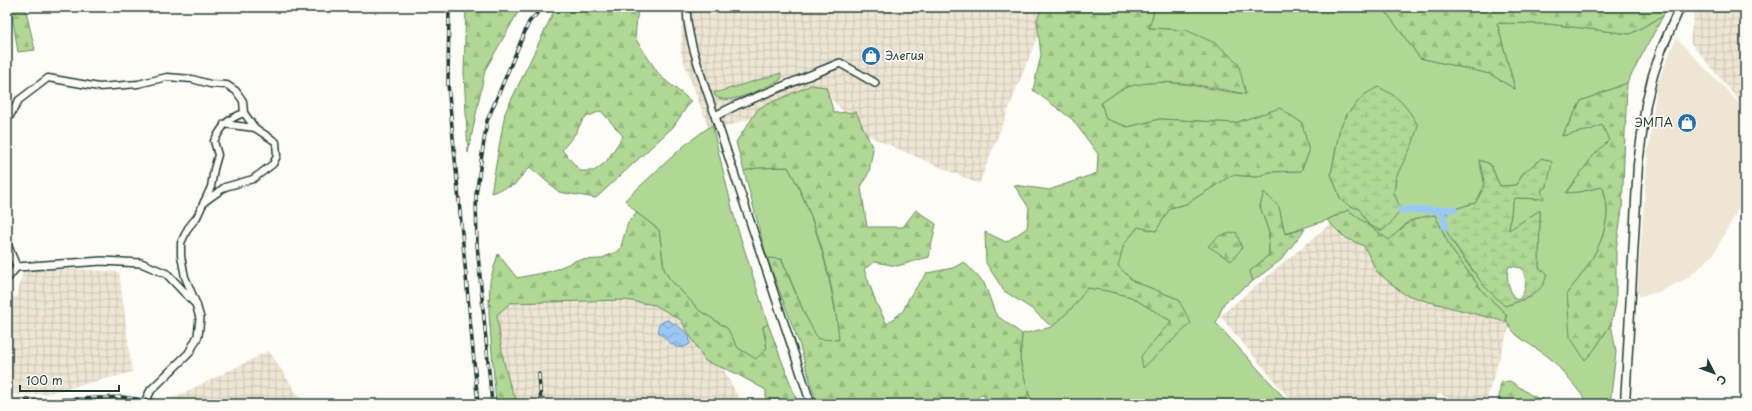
<svg xmlns="http://www.w3.org/2000/svg" width="1752" height="411" font-family="'Playpen Sans',sans-serif">
  <style>
    .built { fill: #eee5d4 }
    .industrial { fill: url(#industrial-grid) }
    .grass { fill: #b0d894; stroke: #688a64; fill-rule: evenodd }
    .forest { fill: url(#forest-firs); stroke: #688a64; fill-rule: evenodd }
    .wetland { fill: url(#wetland-marsh); stroke: #688a64; fill-rule: evenodd }
    .water { fill: url(#water-waves); stroke: #6990a8 }
    .lines { fill: none; stroke-linecap: round; stroke-linejoin: round }
    .canal { stroke: #9ac8f5; stroke-width: 7 }
    .minor-casing { stroke: #1f3d34; stroke-width: 9 }
    .tertiary-casing { stroke: #1f3d34; stroke-width: 10 }
    .secondary-casing { stroke: #1f3d34; stroke-width: 11 }
    .minor { stroke: #fdfcf7; stroke-width: 6 }
    .tertiary { stroke: #fdfcf7; stroke-width: 7 }
    .secondary { stroke: #fdfcf7; stroke-width: 8 }
    .rail-casing { stroke: #1f3d34; stroke-width: 3.5 }
    .rail { stroke: #fdfcf7; stroke-width: 2; stroke-dasharray: 6; stroke-linecap: butt }
    .labels { text-anchor: middle; stroke-width: 3.5; stroke-linejoin: round; paint-order: stroke }
    .poi-label { font-size: 12px; fill: #1f3d34; stroke: #fdfcf7; text-anchor: start }
  </style>
  <defs>
    <pattern id="industrial-grid" width="8" height="8" patternUnits="userSpaceOnUse"><rect width="8" height="8" fill="#eee5d4"/><path d="M0 4h8M4 0v8" fill="none" stroke="#ccc5b7"/></pattern>
    <pattern id="forest-firs" width="22" height="20" patternUnits="userSpaceOnUse"><rect width="22" height="20" fill="#b0d894"/><path d="M5 1l3.5 6h-7zM16 11l3.5 6h-7z" fill="#97ba80"/></pattern>
    <pattern id="wetland-marsh" width="20" height="14" patternUnits="userSpaceOnUse"><rect width="20" height="14" fill="#b0d894"/><path d="M1 5h8M5 5V1M11 12h8M15 12V8" fill="none" stroke="#97ba80"/></pattern>
    <pattern id="water-waves" width="16" height="10" patternUnits="userSpaceOnUse"><rect width="16" height="10" fill="#9ac8f5"/><path d="M0 5q4-4 8 0t8 0" fill="none" stroke="#7da4c7"/></pattern>
  </defs>
  <rect width="100%" height="100%" fill="#fdfcf7"/>
  <filter id="ink" filterUnits="userSpaceOnUse"><feTurbulence type="fractalNoise" baseFrequency=".025" numOctaves="2"/><feDisplacementMap in="SourceGraphic" scale="8" xChannelSelector="R" yChannelSelector="G"/><feConvolveMatrix kernelMatrix="1 2 1 2 8 2 1 2 1" color-interpolation-filters="sRGB"/></filter>
  <g filter="url(#ink)">
    <!-- built -->
    <path class="built" d="M1676 38 1745 109V195L1714 254 1688 278 1659 292 1640 296 1637 292 1648 154 1657 84Z"/>
    <!-- industrial -->
    <g class="industrial">
      <path d="M682 7H1049L979 184 864 134 826 93 710 132 681 54Z"/>
      <path d="M1695 7H1745V108L1690 42Z"/>
      <path d="M1386 177 1512 318 1485 404H1459L1440 394 1429 404H1294L1220 316Z"/>
      <path d="M77 269 119 272 132 372 45 394 7 395V297H17L23 271Z"/>
      <path d="M681 289 742 404H497L487 298Z"/>
      <path d="M269 351 304 404H161Z"/>
    </g>
    <!-- grass -->
    <g class="grass">
      <path d="M1155 7H1379L1386 12 1420 58 1490 74 1515 89 1497 23 1548 24 1630 34 1663 16 1627 83 1581 101 1562 135 1590 130 1603 124 1609 140 1593 156 1578 192 1603 187C1604 196 1608 206 1607 215 1604 245 1586 271 1567 293L1585 360 1594 350 1611 324 1616 352 1610 404H1589C1578 390 1567 376 1555 363 1541 347 1506 338 1506 314L1484 293 1451 249 1435 215 1409 221 1389 241 1348 210 1327 220 1285 234 1279 207 1264 193 1260 206 1269 233V255L1250 271 1253 281 1224 303 1216 323 1290 404H1035L1029 395 1020 360 1022 334 1052 327 1074 306 1087 288 1108 291 1131 297 1171 321 1158 338 1171 343 1178 299 1133 281 1117 266 1124 244 1138 227 1156 231 1170 208 1186 204 1232 175 1257 177 1268 172 1301 171 1309 152 1302 123 1280 109 1235 123 1160 119 1128 127 1106 119 1101 103C1109 98 1118 90 1127 87 1166 75 1207 90 1245 94L1186 30 1149 28ZM1353 107 1401 166 1396 177 1394 193 1369 225 1360 209 1341 200 1331 174 1340 128 1348 113ZM1479 160 1490 164 1500 186 1517 185 1523 173 1538 199 1515 198 1512 205 1509 231 1540 211 1539 269 1531 297 1505 306C1481 283 1459 257 1445 227L1454 209 1475 203C1488 183 1484 182 1479 160Z"/>
      <path d="M781 73V79L777 82C762 88 729 107 715 96L714 92H718Z"/>
      <path d="M712 125 735 220 768 324 763 327 767 349 756 359 738 348 727 328 700 311 669 278 664 269 659 230 637 213 625 200 686 144Z"/>
      <path d="M788 167C818 220 831 281 840 340H818L805 315 782 259 767 258 744 171 757 168Z"/>
    </g>
    <!-- forest -->
    <g class="forest">
      <path d="M7 7H25L35 50 18 52 12 15 7 17Z"/>
      <path d="M466 7H521L485 70 468 153 464 72Z"/>
      <path d="M556 7H638L635 38 660 76 691 101 673 127 596 198 559 192 530 167 514 185 491 193 505 113ZM601 111 623 136 606 162 594 171H580L562 150 575 134 584 118Z"/>
      <path d="M1042 7H1155L1149 28 1186 30 1217 44 1238 63 1246 94C1208 87 1165 76 1127 87 1118 90 1109 98 1101 103L1106 119 1128 127 1160 119 1235 123 1280 108 1302 123 1309 152 1301 171 1269 172 1257 177 1232 175 1186 204 1170 208 1156 231 1138 227 1124 244 1118 266 1133 281 1178 299 1191 323 1143 368 1141 356 1171 321 1131 297 1108 291 1087 288 1074 306 1052 327 1032 309 1004 291 986 263 985 232 1006 242 1027 228 1029 208 1014 185 1049 190 1097 173 1098 154 1072 119 1033 90 1041 55 1037 20Z"/>
      <path d="M1385 7H1666L1663 16 1630 34 1548 24 1497 23 1515 89 1490 74 1420 58 1386 12Z"/>
      <path d="M1627 83 1622 209 1616 250V304L1611 324 1594 350 1585 360 1570 337 1567 293C1586 271 1604 245 1607 215 1608 207 1605 195 1603 187L1578 192 1566 193 1593 156 1609 140 1602 125 1590 130 1562 136 1581 101Z"/>
      <path d="M811 85 826 87 834 113 856 112 873 149 869 172 861 187 867 227H903L916 210 936 224 929 257 897 266 875 262 864 269 877 305 887 324 903 311 910 296 927 273 953 268 964 262 984 283 996 315 1022 334 1020 360 1029 395 1035 404H989L987 399 981 394 973 404H817L799 343 767 258 781 259 805 315 818 339 839 340C834 282 817 218 788 167L757 168 744 171 736 142 759 108Z"/>
      <path d="M1264 192 1279 207 1285 234 1305 229 1281 260 1253 281 1250 271 1269 255V233L1260 206Z"/>
      <path d="M1348 210 1389 240C1407 224 1410 218 1435 215L1451 249 1484 293 1506 314V322L1426 301 1404 294 1377 272 1364 246 1344 237 1327 220Z"/>
      <path d="M637 213 659 230 664 269 669 278 700 311 727 328 738 348 756 359 767 348 763 327 768 324 798 404H766V390L733 372 705 361 681 320 655 305 625 300 510 303 497 315C500 338 505 387 520 404H496L489 314 490 281 498 254 517 278 552 271 577 260 600 259 620 250 628 222Z"/>
      <path d="M1236 232 1242 248 1231 261 1208 246 1219 236Z"/>
      <path d="M1510 381 1531 395 1551 404H1498L1501 382Z"/>
    </g>
    <!-- wetland -->
    <g class="wetland">
      <path d="M1378 87C1399 96 1406 106 1418 125L1413 143 1396 177 1394 193 1401 210 1390 224 1382 231 1369 225 1359 209 1350 206 1341 200 1331 174 1340 128 1348 113 1364 95Z"/>
      <path d="M1542 158 1552 162 1547 187 1541 190 1544 199 1515 198 1512 205 1509 230 1540 210 1539 268 1547 273C1544 295 1523 299 1505 306L1484 286 1449 236 1445 227 1446 214 1454 209 1475 203C1487 185 1485 181 1479 160L1490 164 1500 186 1517 185 1523 173ZM1509 266 1522 268C1527 280 1528 290 1518 300L1514 298C1509 288 1505 277 1509 266Z"/>
    </g>
    <!-- water -->
    <path class="water" d="M667 320 677 325 689 335 690 344C676 353 670 342 659 333L658 326 662 322Z"/>
    <g class="lines">
      <!-- canal -->
      <g class="canal">
        <path d="M1401 210H1439L1444 217 1445 227"/>
        <path d="M1439 210 1454 209"/>
      </g>
      <defs>
        <g id="minor">
          <path d="M687 7C685 35 706 88 715 116"/>
          <path d="M244 113 255 128"/>
          <path d="M7 121 19 100 48 78 99 87 138 84 167 77 192 79 210 84 227 85 236 91 243 101 244 113C225 120 224 125 214 141L218 155 214 169 211 187 197 217 188 228 181 243V256L185 277 196 303"/>
          <path d="M204 202 225 187 253 179 273 164 277 156 276 142 255 128 224 124"/>
          <path d="M7 243 17 267 7 279"/>
        </g>
        <g id="tertiary">
          <path d="M17 267 102 261 141 263 167 274 185 293 196 304 200 318 198 336 189 353 151 390 144 404"/>
          <path d="M811 404 715 116 737 105 840 63 875 83"/>
        </g>
        <path id="secondary" d="M1625 404 1638 164 1646 104 1653 75 1662 48 1680 7"/>
      </defs>
      <!-- minor casing -->
      <use href="#minor" class="minor-casing"/>
      <!-- tertiary casing -->
      <use href="#tertiary" class="tertiary-casing"/>
      <!-- secondary casing -->
      <use href="#secondary" class="secondary-casing"/>
      <!-- minor -->
      <use href="#minor" class="minor"/>
      <!-- tertiary -->
      <use href="#tertiary" class="tertiary"/>
      <!-- secondary -->
      <use href="#secondary" class="secondary"/>
      <defs>
        <g id="rail">
          <path d="M449 7 448 84 478 404"/>
          <path d="M539 374 541 404"/>
          <path d="M7 402 122 397 173 404"/>
          <path d="M492 404 477 244 476 195 487 121 529 22 543 7"/>
        </g>
      </defs>
      <!-- rail casing -->
      <use href="#rail" class="rail-casing"/>
      <!-- rail -->
      <use href="#rail" class="rail"/>
    </g>
  </g>
  <!-- icons -->
  <defs>
    <symbol id="shop-disc" viewBox="-11 -11 22 22"><circle r="9.5" fill="#1f6fb2" stroke="#fdfcf7"/><path d="M-5-2.5h2.3a2.7 3.5 0 0 1 5.4 0H5L5.5 6h-11ZM-1.5-2.5h3a1.5 2.3 0 0 0-3 0Z" fill="#fff"/></symbol>
  </defs>
  <g fill-rule="evenodd">
    <use href="#shop-disc" x="860" y="45" width="22" height="22"/>
    <use href="#shop-disc" x="1676" y="112" width="22" height="22"/>
  </g>
  <g class="labels">
    <!-- poi labels -->
    <g class="poi-label">
      <text x="885" y="60">Элегия</text>
      <text x="1673" y="127" text-anchor="end">ЭМПА</text>
    </g>
  </g>
  <!-- margin -->
  <rect width="1752" height="411" fill="none" stroke="#fdfcf7" stroke-width="24"/>
  <rect x="12" y="12" width="1728" height="387" fill="none" stroke="#1f3d34" stroke-width="1.5" filter="url(#ink)"/>
  <!-- north arrow -->
  <g transform="translate(1714 373) rotate(132)" stroke="#fdfcf7" stroke-width="3" paint-order="stroke">
  <path d="M0-3L7 15L0 10L-7 15Z" fill="#1f3d34"/>
  <text y="-6" font-size="11" font-weight="bold" text-anchor="middle" fill="#1f3d34">С</text>
  </g>
  <!-- scale -->
  <path d="M20 385v6h99v-6" fill="none" stroke="#1f3d34" stroke-width="2"/>
  <text x="26" y="385" font-size="12" fill="#1f3d34" stroke="#fdfcf7" stroke-width="3" paint-order="stroke">100 m</text>
</svg>
